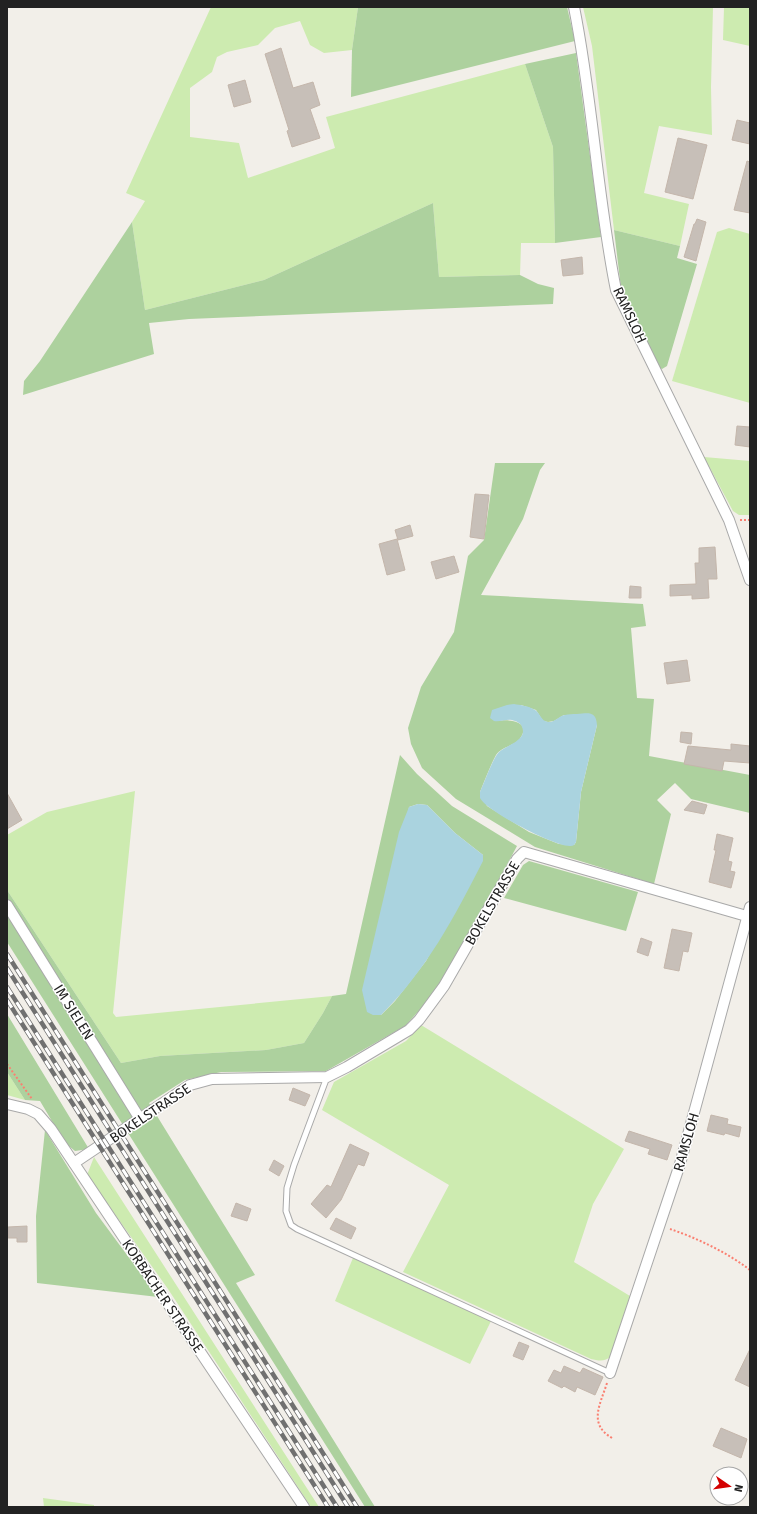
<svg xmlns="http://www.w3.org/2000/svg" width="757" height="1514" font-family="'Fira Sans',sans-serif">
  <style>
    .grass { fill: #cdebb0 }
    .forest { fill: #add19e; fill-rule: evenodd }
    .water { fill: #aad3df }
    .building { fill: #c7bfb8; stroke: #c4b6ab }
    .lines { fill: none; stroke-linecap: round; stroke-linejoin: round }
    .lane-casing { stroke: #a9a9a9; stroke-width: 7 }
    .street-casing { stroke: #a9a9a9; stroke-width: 12 }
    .path { stroke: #fa8072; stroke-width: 2; stroke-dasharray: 2 2; stroke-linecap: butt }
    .lane { stroke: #fff; stroke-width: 5 }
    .street { stroke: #fff; stroke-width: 10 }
    .rail-casing { stroke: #707070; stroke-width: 4.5 }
    .rail { stroke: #fff; stroke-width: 3; stroke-dasharray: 9; stroke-linecap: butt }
    .labels { text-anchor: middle; stroke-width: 3; stroke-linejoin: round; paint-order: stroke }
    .street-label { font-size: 14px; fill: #222; stroke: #fff }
  </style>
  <rect width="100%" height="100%" fill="#f2efe9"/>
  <!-- grass -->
  <g class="grass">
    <path d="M211 7H358L352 50 324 53 310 45 300 21 275 28 258 45 227 52 217 57 212 72 190 88V137L239 143 248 178 335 148 326 117 525 64 553 147 555 243H521L520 275 439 277 433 203 264 280 145 310 132 222 145 201 126 193Z"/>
    <path d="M583 7H713L711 87 712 135 659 126 644 193 689 204 680 246 614 230 592 46Z"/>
    <path d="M724 7H750V46L723 40Z"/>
    <path d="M729 228 750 234V403L672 381 717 232Z"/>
    <path d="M704 457 750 461V515H739L733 511Z"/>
    <path d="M135 791 113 1013 116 1017 332 996 323 1013 304 1043 266 1050 160 1056 121 1063 7 890V835L47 812Z"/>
    <path d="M421 1025 624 1149 593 1204 574 1262 630 1296 611 1356C605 1362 599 1361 591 1359L403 1272 449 1185 322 1110 334 1082 406 1041Z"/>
    <path d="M7 1072 25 1100 7 1095Z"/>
    <path d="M94 1157 319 1507H311L168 1289 87 1175Z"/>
    <path d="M353 1258 491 1321 470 1364 335 1301Z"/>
    <path d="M43 1498 94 1505V1507H44Z"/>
  </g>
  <!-- forest -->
  <g class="forest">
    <path d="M358 7H567L575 41 351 97 352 50Z"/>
    <path d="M576 53 601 237 555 243 553 147 525 64Z"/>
    <path d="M433 203 439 277 520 275 538 284 554 288 553 304 189 319 149 323 154 354 23 395 24 381 40 361 132 222 145 310 264 280Z"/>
    <path d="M614 230 680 246 677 258 697 264 667 366 662 369 658 367 621 288Z"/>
    <path d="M495 463H545L540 470 523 519 481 595 643 604 646 626 631 628 637 698 654 699 649 756 750 775V813L691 799 675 783 657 800 671 814 654 884 535 847 456 799 422 768 411 744 408 728 421 687 454 632 468 556 484 540ZM521 705 536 710 543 721 548 722 554 721 564 715 597 725 581 792 576 842 574 845 559 844 529 832 487 806 480 792C485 780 490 766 496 755 502 746 516 746 521 737 531 721 508 719 498 721Z"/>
    <path d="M400 755 417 774 452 806 517 846 459 954 427 1002 405 1026 326 1071 221 1072 185 1080 149 1103 255 1275 236 1283 375 1507H365L7 942V890L121 1063 160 1056 266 1050 304 1043 323 1013 332 996 346 994ZM418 804 427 805 455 833 483 855 426 961 395 1001 381 1015 409 807Z"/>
    <path d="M529 861 638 892 626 931 504 898 523 865Z"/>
    <path d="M7 1014 89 1149 75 1151 65 1143 40 1101 25 1100 7 1072Z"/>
    <path d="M45 1130 96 1213 158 1297 37 1283 36 1216Z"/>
  </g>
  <!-- water -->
  <g class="water">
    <path d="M514 704C520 705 529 706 535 710 540 713 541 721 548 722 555 723 558 716 565 715 568 714 573 714 577 714 589 713 596 711 597 725L581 792 576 842C574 845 575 845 571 846 557 848 486 811 480 798 480 796 480 794 480 792 484 783 493 758 499 752 505 746 528 740 522 727 521 723 516 721 512 720 506 719 500 722 494 721L490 718 492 710 507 705Z"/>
    <path d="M418 804 427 805 455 833 483 855V861C455 916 426 971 381 1015H373L367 1012 362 990 399 832 409 807Z"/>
  </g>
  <!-- building -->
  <g class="building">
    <path d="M281 48 293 88 313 82 320 105 310 109 320 138 292 147 287 131 289 130 265 54Z"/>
    <path d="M245 80 251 102 234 107 228 85Z"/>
    <path d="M737 120 750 123V144L732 140Z"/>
    <path d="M678 138 707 145 693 199 665 192Z"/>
    <path d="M747 161 750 162V213L734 210Z"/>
    <path d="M697 219 706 222 696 261 684 257 694 224H695Z"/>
    <path d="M582 257 583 274 563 276 561 260Z"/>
    <path d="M737 426 750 427V447L735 445Z"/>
    <path d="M475 494 489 495 484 539 470 537Z"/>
    <path d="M410 525 413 536 398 540 395 530Z"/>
    <path d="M397 539 405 570 387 575 379 544Z"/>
    <path d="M715 547 717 579H708L709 598 692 599V595L670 596V585L696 584 695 563H699V548Z"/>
    <path d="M454 556 459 572 436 579 431 562Z"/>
    <path d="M630 586 641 587V598H629Z"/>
    <path d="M687 660 690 681 667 684 664 663Z"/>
    <path d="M681 732 692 733 691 744 680 742Z"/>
    <path d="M731 744 750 746V763L724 761 722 771 684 764 688 746 731 750Z"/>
    <path d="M7 793 22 820 7 829Z"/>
    <path d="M692 801 707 805 704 814 684 810Z"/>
    <path d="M717 834 733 838 728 861 732 862 730 871 735 872 731 888 709 882 716 850H714Z"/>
    <path d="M672 929 692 933 688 952 683 951 679 971 664 968Z"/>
    <path d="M641 938 652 942 648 956 637 952Z"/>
    <path d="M293 1088 310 1095 305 1106 289 1100Z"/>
    <path d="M711 1115 728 1119 727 1124 741 1127 739 1137 725 1133 724 1135 707 1131Z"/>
    <path d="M629 1131 672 1145 667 1160 648 1154 650 1149 625 1141Z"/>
    <path d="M350 1144 369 1153 364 1166 358 1164 341 1200 326 1218 311 1204 327 1185 331 1187Z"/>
    <path d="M274 1160 284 1166 279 1176 269 1170Z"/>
    <path d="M236 1203 251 1209 247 1221 231 1216Z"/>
    <path d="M336 1218 356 1228 351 1239 330 1229Z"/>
    <path d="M27 1226V1242H17V1238H8V1227Z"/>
    <path d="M519 1342 529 1346 523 1360 513 1356Z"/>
    <path d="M750 1349V1387L735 1380Z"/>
    <path d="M564 1366 580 1373 583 1368 603 1377 595 1395 577 1387 575 1392 564 1386 562 1388 548 1381 554 1370 561 1373Z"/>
    <path d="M721 1428 747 1439 741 1458 713 1446Z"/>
  </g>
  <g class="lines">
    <defs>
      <path id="lane" d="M327 1077 294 1165 287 1188 286 1211 291 1225 297 1229 610 1373"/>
      <g id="street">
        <path d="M574 7C593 101 597 197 616 290L729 520 750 580"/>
        <path d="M7 905 140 1119"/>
        <path d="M7 1104 28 1109 38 1114 51 1129 304 1507"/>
        <path d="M74 1163 190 1085 212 1079 327 1077 347 1067 409 1030 419 1020 444 986 517 859 524 852 750 917"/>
        <path d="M610 1373 680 1164 750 907"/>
      </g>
    </defs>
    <!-- lane casing -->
    <use href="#lane" class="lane-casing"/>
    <!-- street casing -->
    <use href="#street" class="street-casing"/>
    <!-- path -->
    <g class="path">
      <path d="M740 520H750"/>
      <path d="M7 1064 32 1099"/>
      <path d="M670 1229C697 1238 728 1253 750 1270"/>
      <path d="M607 1383C600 1405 588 1424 612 1438"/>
    </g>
    <!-- lane -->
    <use href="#lane" class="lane"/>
    <!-- street -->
    <use href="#street" class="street"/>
    <defs>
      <g id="rail">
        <path d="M7 954 357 1507"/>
        <path d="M7 968 348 1507"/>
        <path d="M7 987 337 1507"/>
        <path d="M7 1000 328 1507"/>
      </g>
    </defs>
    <!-- rail casing -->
    <use href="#rail" class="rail-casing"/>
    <!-- rail -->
    <use href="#rail" class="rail"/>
  </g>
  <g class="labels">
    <!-- street labels -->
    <g class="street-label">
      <text transform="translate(630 315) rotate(65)" y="5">RAMSLOH</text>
      <text transform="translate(492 903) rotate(-60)" y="5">BOKELSTRASSE</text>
      <text transform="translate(74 1012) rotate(58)" y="5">IM SIELEN</text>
      <text transform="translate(150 1113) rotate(-34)" y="5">BOKELSTRASSE</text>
      <text transform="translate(686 1142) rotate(-74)" y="5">RAMSLOH</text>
      <text transform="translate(163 1296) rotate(56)" y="5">KORBACHER STRASSE</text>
    </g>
  </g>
  <!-- border -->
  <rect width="757" height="1514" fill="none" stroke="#222222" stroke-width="16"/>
  <!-- north arrow -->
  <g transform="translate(729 1486) rotate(103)"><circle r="19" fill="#ffffff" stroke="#a7a7a7"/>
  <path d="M0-3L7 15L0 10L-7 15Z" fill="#d40000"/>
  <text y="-6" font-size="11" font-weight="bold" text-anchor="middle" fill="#222222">N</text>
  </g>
</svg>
